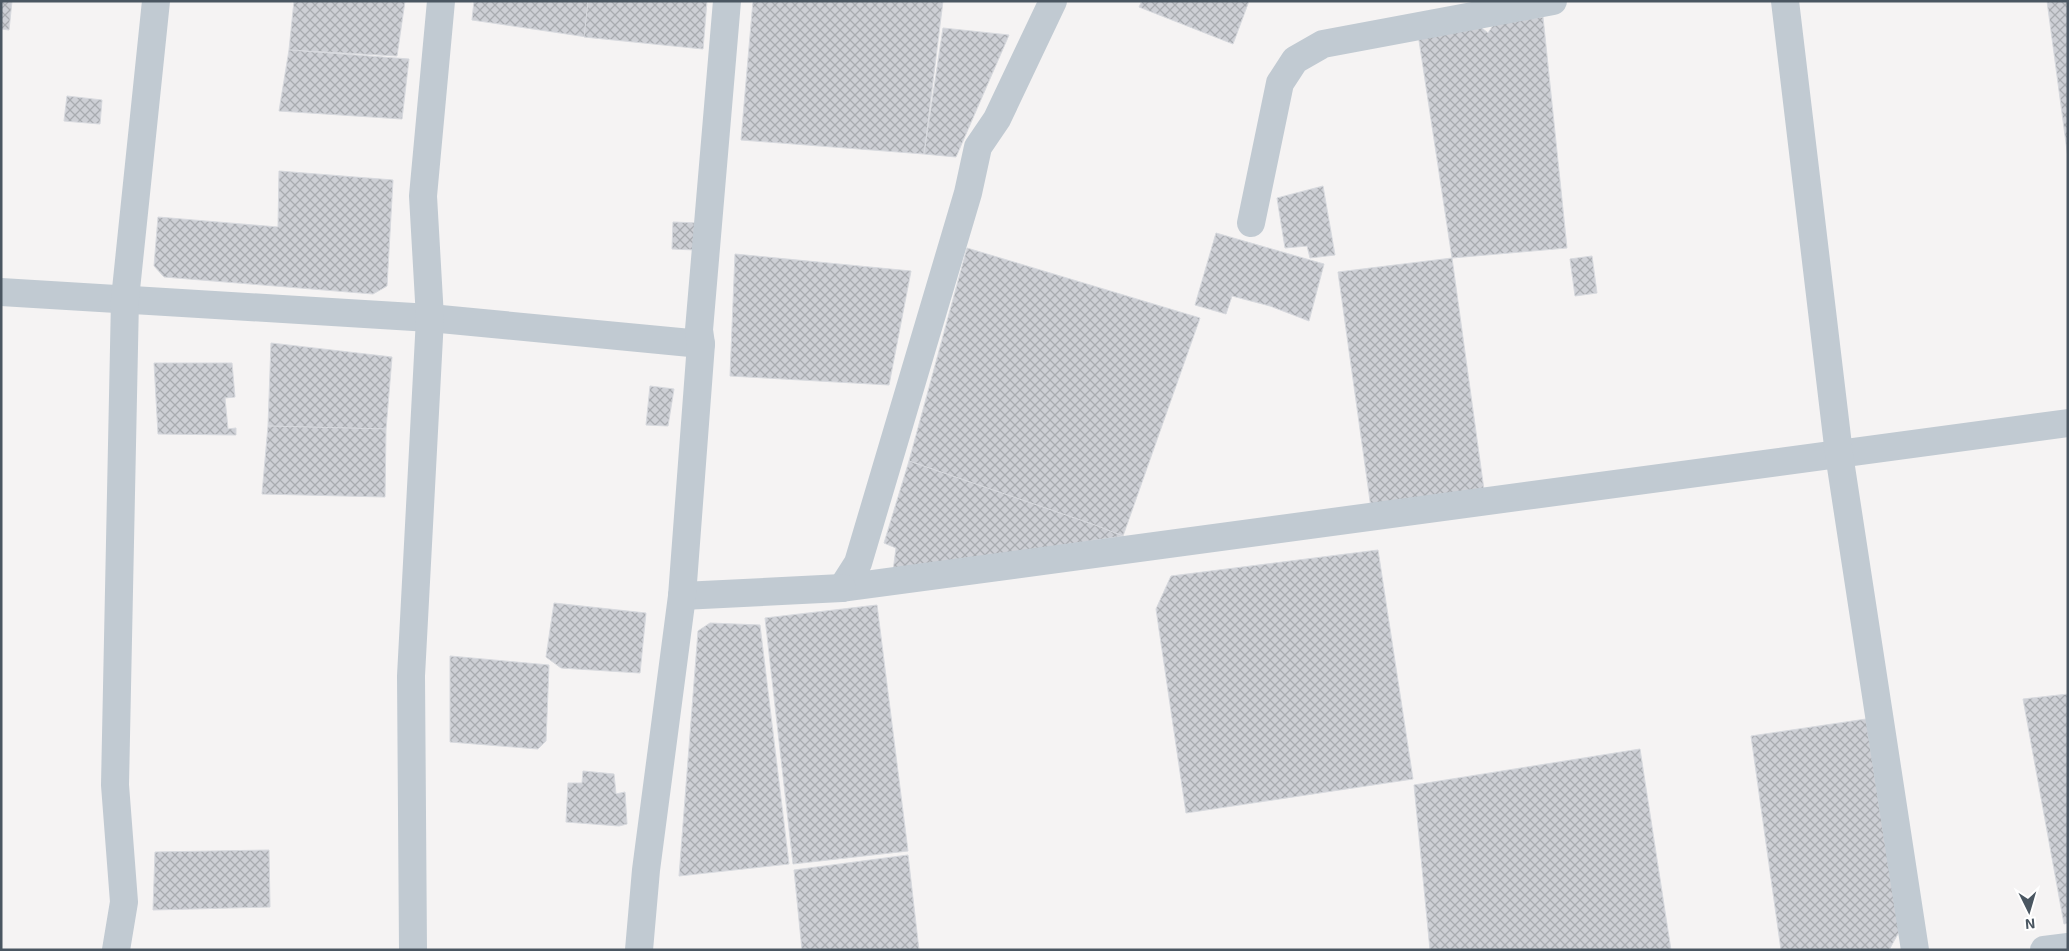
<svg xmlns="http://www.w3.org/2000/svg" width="2069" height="951" font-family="'Exo 2',sans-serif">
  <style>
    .building { fill: url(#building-cross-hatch); stroke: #d7d9de }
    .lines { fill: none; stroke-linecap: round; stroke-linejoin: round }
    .minor { stroke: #c1cad2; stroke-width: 28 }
  </style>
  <defs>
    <pattern id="building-cross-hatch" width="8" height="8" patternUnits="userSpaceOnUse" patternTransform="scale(1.25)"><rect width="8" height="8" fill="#cdcfd5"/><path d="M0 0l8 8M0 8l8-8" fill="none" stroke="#a8abb0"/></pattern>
  </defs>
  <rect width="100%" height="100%" fill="#f5f3f3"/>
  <!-- building -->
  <g class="building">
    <path d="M1 1H12L9 30 1 29Z"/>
    <path d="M294 1H405L397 56 289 50Z"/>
    <path d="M474 1H589L587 37 472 20Z"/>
    <path d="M588 1H707L703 49 584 37Z"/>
    <path d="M753 1H943L924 154 741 140Z"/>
    <path d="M1142 1H1249L1233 44 1139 7Z"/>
    <path d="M2047 1H2068V158Z"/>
    <path d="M1543 17 1567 248 1452 258 1418 34 1478 25 1488 33 1494 24Z"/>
    <path d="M943 28 1009 35 956 157 924 154Z"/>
    <path d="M289 50 409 59 402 119 279 111Z"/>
    <path d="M67 96 102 100 100 124 64 121Z"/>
    <path d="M279 171 393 180 387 286 373 294 164 277 154 266 158 217 278 227Z"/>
    <path d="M1323 186 1335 255 1310 258 1307 246 1285 248 1277 198Z"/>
    <path d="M673 222 697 223 695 250 672 249Z"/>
    <path d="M1216 233 1324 264 1309 321 1270 306 1232 296 1226 314 1195 305Z"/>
    <path d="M967 248 1200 318 1123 536 909 461Z"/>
    <path d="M735 254 911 271 889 385 730 376Z"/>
    <path d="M1592 256 1597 293 1575 296 1570 259Z"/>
    <path d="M1452 258 1484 490 1371 508 1338 272Z"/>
    <path d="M271 343 392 357 386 429 268 426Z"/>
    <path d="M154 363H232L235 397 225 398 228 429 236 428V435L158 434Z"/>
    <path d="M650 386 674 389 668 426 646 425Z"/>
    <path d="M268 426 386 429 385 497 262 494Z"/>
    <path d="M909 461 1095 525 1123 536 893 571 896 548 884 543Z"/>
    <path d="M1378 550 1413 779 1186 813 1156 609 1171 576Z"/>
    <path d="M554 603 646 613 640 673 561 668 546 657Z"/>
    <path d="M877 605 908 851 793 864 765 618Z"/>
    <path d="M710 623 760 625 789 864 679 876 698 631Z"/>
    <path d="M450 656 549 665 546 741 538 749 450 742Z"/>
    <path d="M2068 694V923L2064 924 2023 699Z"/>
    <path d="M1866 719 1899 932 1889 950H1781L1751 736Z"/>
    <path d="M1640 749 1671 950H1430L1414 785Z"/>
    <path d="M583 771 614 774 616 794 625 792 627 824 619 826 566 822 568 783H582Z"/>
    <path d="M269 850 270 907 153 910 155 852Z"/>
    <path d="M908 855 919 950H802L794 870Z"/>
  </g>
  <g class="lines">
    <!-- minor -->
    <g class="minor">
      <path d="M1053 1 997 119 978 147 968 193 858 563 842 588 2068 423"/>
      <path d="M1785 1 1839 454 1915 950"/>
      <path d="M1251 223 1280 83 1295 60 1323 44 1553 1"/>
      <path d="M1 292 430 318 701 344"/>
      <path d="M682 596 842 588"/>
      <path d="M116 950 124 902 115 785 125 299 156 1"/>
      <path d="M413 950 411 676 430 318 423 196 441 1"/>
      <path d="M639 950 646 870 682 596 701 344 699 330 727 1"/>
      <path d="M2044 950 2068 947"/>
    </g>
  </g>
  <!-- border -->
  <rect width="2069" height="951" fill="none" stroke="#4a5661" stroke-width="5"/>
  <!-- north arrow -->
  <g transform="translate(2029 911) rotate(175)" stroke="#ffffff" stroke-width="4" paint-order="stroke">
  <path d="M0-4L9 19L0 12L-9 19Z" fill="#4a5661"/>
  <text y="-8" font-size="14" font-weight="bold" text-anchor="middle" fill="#4a5661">N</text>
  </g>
</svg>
